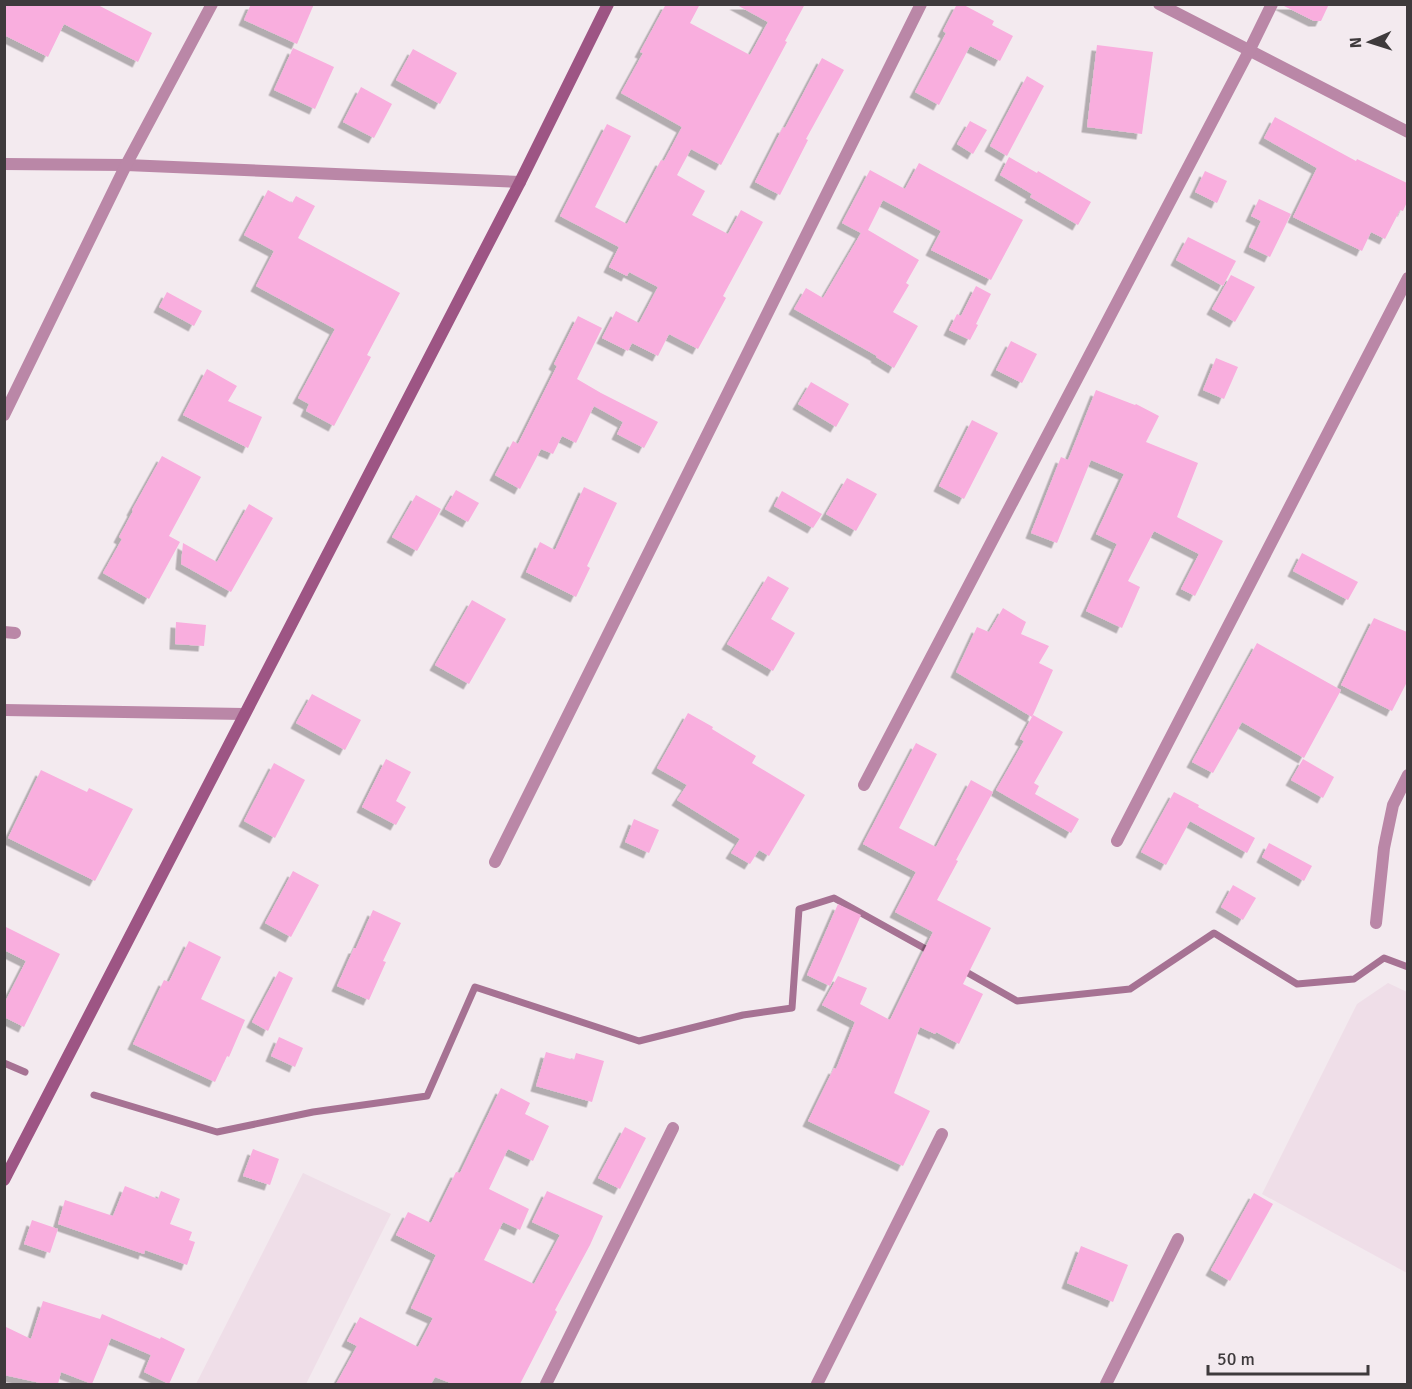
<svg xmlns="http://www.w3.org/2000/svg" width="1412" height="1389" font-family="Signika,sans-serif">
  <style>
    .built { fill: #efdee8 }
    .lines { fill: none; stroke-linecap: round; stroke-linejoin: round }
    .stream { stroke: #a67293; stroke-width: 7 }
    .building { fill: #f9aede; filter: url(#shadow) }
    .street { stroke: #ba87a7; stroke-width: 12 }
    .secondary { stroke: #9d5584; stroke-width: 12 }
  </style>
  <defs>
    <filter id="shadow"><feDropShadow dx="-5.5" dy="5.5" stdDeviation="0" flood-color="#0004"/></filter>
  </defs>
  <rect width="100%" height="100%" fill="#f3eaef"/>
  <!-- built -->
  <g class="built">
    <path d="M1388 983 1407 992V1273L1262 1194 1357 1004Z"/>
    <path d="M303 1173 391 1214 306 1384H196Z"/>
  </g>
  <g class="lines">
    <!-- stream -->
    <g class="stream">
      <path d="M961 969 1017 1001 1130 989 1214 933 1297 984 1354 979 1384 958 1408 967"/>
      <path d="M4 1063 25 1072"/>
      <path d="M94 1095 217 1132 313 1112 427 1096 475 987 639 1041 743 1015 792 1008 799 909 834 898 933 953"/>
    </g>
  </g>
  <!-- building -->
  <g class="building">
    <path d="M4 4H96L152 33 138 62 64 24 48 57 4 35Z"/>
    <path d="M251 4H314L297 44 244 20Z"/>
    <path d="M666 4H700L690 23 750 55 768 22 735 4H805L785 41 787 42 721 165 691 149 677 175 705 191 692 215 728 234 741 210 763 222 723 296 726 298 698 349 669 334 658 356 632 343 628 351 602 338 616 311 639 323 658 287 629 272 627 276 609 267 619 247 560 216 607 124 631 136 595 207 627 224 661 160 664 161 682 127 621 93 643 53 640 52Z"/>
    <path d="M957 4H962L994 21 992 25 1013 36 1000 61 970 46 939 105 915 92 946 33 943 31Z"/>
    <path d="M1280 4H1329L1321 21H1314Z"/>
    <path d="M1097 45 1153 52 1142 134 1087 127Z"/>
    <path d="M293 48 334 67 315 109 274 90Z"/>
    <path d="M413 49 457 73 440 104 396 80Z"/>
    <path d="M822 58 844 70 806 139 808 140 780 195 755 182 783 127 785 128Z"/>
    <path d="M1027 76 1044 86 1007 156 990 146Z"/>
    <path d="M361 87 392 104 374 138 343 122Z"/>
    <path d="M1275 117 1356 161 1357 159 1407 183V202L1403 211 1400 210 1385 239 1371 232 1362 251 1293 217 1317 168 1264 138Z"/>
    <path d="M970 121 987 130 973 154 957 144Z"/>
    <path d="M1009 157 1037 173 1038 171 1091 202 1078 225 1030 197 1032 194 1000 175Z"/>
    <path d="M919 163 1023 220 991 280 931 250 941 231 883 200 868 230 919 260 906 283 909 285 893 312 918 326 894 368 876 357 877 356 794 309 806 288 823 298 861 233 842 223 870 170 905 189Z"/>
    <path d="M1205 171 1227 181 1217 203 1195 192Z"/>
    <path d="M268 190 292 203 296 196 315 206 298 238 400 293 367 355 371 357 334 426 306 411 309 404 298 398 335 329 256 286 274 251 244 235Z"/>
    <path d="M1259 199 1291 214 1270 257 1249 247 1261 221 1251 216Z"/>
    <path d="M1188 237 1236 261 1223 286 1176 260Z"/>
    <path d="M1231 275 1255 287 1235 322 1212 309Z"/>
    <path d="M976 286 991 294 976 324 978 325 970 340 949 330 957 314 961 316Z"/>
    <path d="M167 292 202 311 194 326 159 307Z"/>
    <path d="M578 316 602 328 577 379 601 393 658 422 644 448 617 434 623 422 594 406 576 443 562 436 553 454 541 449 520 489 495 475 513 441 518 444 557 366 554 364Z"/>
    <path d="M1011 341 1037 354 1022 383 996 370Z"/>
    <path d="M1216 358 1238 367 1224 399 1203 390Z"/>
    <path d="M207 369 237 386 228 401 262 417 248 448 183 415Z"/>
    <path d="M811 382 849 404 836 427 798 404Z"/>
    <path d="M1096 390 1135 405 1136 404 1159 416 1146 442 1198 463 1177 517 1223 541 1195 596 1181 589 1199 554 1154 531 1128 581 1140 587 1122 628 1086 611 1117 544 1096 534 1124 474 1091 460 1057 543 1031 533 1061 457 1068 460Z"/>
    <path d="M972 420 998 433 964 499 939 486Z"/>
    <path d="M162 456 201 477 169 536 180 542 149 599 103 573 122 539 119 537 133 511 132 510Z"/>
    <path d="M847 478 877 494 856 531 826 514Z"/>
    <path d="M584 487 617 503 587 566 590 568 576 597 526 572 540 542 555 550Z"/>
    <path d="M456 490 479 503 468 522 445 509Z"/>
    <path d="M782 491 822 514 813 528 774 506Z"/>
    <path d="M416 495 441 509 417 551 392 537Z"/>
    <path d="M249 504 273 518 231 592 181 564 183 543 217 562Z"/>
    <path d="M1302 553 1358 582 1348 600 1293 571Z"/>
    <path d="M768 576 789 588 771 619 795 633 773 671 727 644Z"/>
    <path d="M472 600 506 619 469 684 435 665Z"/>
    <path d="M1003 608 1026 622 1021 634 1049 646 1039 663 1053 670 1032 717 956 672 977 627 989 632Z"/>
    <path d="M1374 618 1407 632V682L1392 711 1341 685Z"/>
    <path d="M176 622 206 625 204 646 175 644Z"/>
    <path d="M1257 643 1341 690 1304 758 1242 722 1213 773 1192 762Z"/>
    <path d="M312 694 361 720 345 750 296 723Z"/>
    <path d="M688 713 713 727 712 729 756 756 752 763 805 795 769 856 759 850 750 864 731 853 740 839 677 800 687 785 657 768Z"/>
    <path d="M1033 715 1063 732 1034 783 1039 786 1035 794 1079 819 1071 833 996 790 1024 741 1020 739Z"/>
    <path d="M916 743 937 754 899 828 936 847 971 780 993 792 956 860 958 861 937 900 991 928 963 984 983 994 959 1044 936 1032 935 1034 920 1027 894 1093 930 1111 903 1166 808 1121 834 1068 836 1069 855 1022 822 1005 838 976 867 988 860 1004 890 1020 933 932 895 912 916 872 863 844Z"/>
    <path d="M386 759 411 772 396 801 406 807 396 825 362 807Z"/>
    <path d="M1303 759 1334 777 1323 798 1291 780Z"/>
    <path d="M274 763 305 780 275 838 244 821Z"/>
    <path d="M41 770 87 792 89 788 133 809 95 881 8 838Z"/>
    <path d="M1174 792 1199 805 1198 807 1255 838 1247 853 1190 821 1166 865 1141 852Z"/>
    <path d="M634 819 659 830 649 853 625 842Z"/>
    <path d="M1269 843 1312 866 1304 881 1262 857Z"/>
    <path d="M293 871 319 885 291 937 265 923Z"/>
    <path d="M1233 885 1256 898 1243 920 1221 907Z"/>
    <path d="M838 904 861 915 830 986 807 975Z"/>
    <path d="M373 910 401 923 383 961 386 962 369 1000 337 986 354 948H356Z"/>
    <path d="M4 926 60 954 24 1027 4 1017V1004L26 961 4 950Z"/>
    <path d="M189 941 221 957 201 999 245 1020 229 1057 227 1056 215 1082 133 1044 164 980 169 982Z"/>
    <path d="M279 971 293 978 268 1031 252 1022Z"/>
    <path d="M279 1037 303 1048 295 1067 271 1056Z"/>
    <path d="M546 1052 574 1060 576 1053 604 1061 592 1102 536 1086Z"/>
    <path d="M501 1088 530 1103 525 1114 549 1126 533 1161 508 1149 489 1189 529 1209 520 1230 503 1222 484 1260 534 1284 560 1235 532 1222 547 1191 603 1216 590 1245 555 1310 557 1312 520 1384H453L435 1377 431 1384H336L357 1346 347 1341 360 1317 418 1347 433 1318 411 1308 436 1255 396 1235 408 1212 431 1223 456 1172 460 1173Z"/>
    <path d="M625 1127 646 1138 620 1189 598 1178Z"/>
    <path d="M253 1149 279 1159 270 1185 243 1176Z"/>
    <path d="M125 1186 158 1199 161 1191 180 1199 170 1224 192 1232 189 1240 195 1242 187 1265 145 1250 144 1254 58 1224 65 1200 113 1216Z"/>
    <path d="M1254 1193 1273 1204 1230 1281 1211 1270Z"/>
    <path d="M32 1220 58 1229 50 1253 24 1244Z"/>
    <path d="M1081 1246 1128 1265 1113 1302 1067 1283Z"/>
    <path d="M43 1301 100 1319 102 1314 160 1339 161 1337 185 1349 169 1384 144 1372 151 1355 111 1338 92 1384 61 1372 58 1384H45L4 1375V1326L31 1339Z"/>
  </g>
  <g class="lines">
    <!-- street -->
    <g class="street">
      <path d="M1159 4 1408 132"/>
      <path d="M4 164 126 165 520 182"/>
      <path d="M4 415 126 165 212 4"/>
      <path d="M4 632 15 633"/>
      <path d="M4 710 244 714"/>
      <path d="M864 785 1249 51 1272 4"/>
      <path d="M1117 841 1408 278"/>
      <path d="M495 862 921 4"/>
      <path d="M1376 923 1384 848 1393 805 1408 775"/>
      <path d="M546 1384 673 1128"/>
      <path d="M817 1384 942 1134"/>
      <path d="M1106 1384 1178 1239"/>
    </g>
    <!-- secondary -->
    <path class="secondary" d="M4 1180 520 182 608 4"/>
  </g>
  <!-- border -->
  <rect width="1412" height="1389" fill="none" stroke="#3e3a3c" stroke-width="12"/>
  <!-- north arrow -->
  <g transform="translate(1370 42) rotate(267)" stroke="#f3eaef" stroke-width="4.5" paint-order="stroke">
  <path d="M0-4.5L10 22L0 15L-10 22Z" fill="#3e3a3c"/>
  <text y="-9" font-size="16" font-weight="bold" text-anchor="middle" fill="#3e3a3c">N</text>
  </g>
  <!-- scale -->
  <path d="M1208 1365v9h160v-9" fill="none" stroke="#3e3a3c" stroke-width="3"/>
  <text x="1217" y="1365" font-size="18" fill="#3e3a3c" stroke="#f3eaef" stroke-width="4.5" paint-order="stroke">50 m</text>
</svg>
